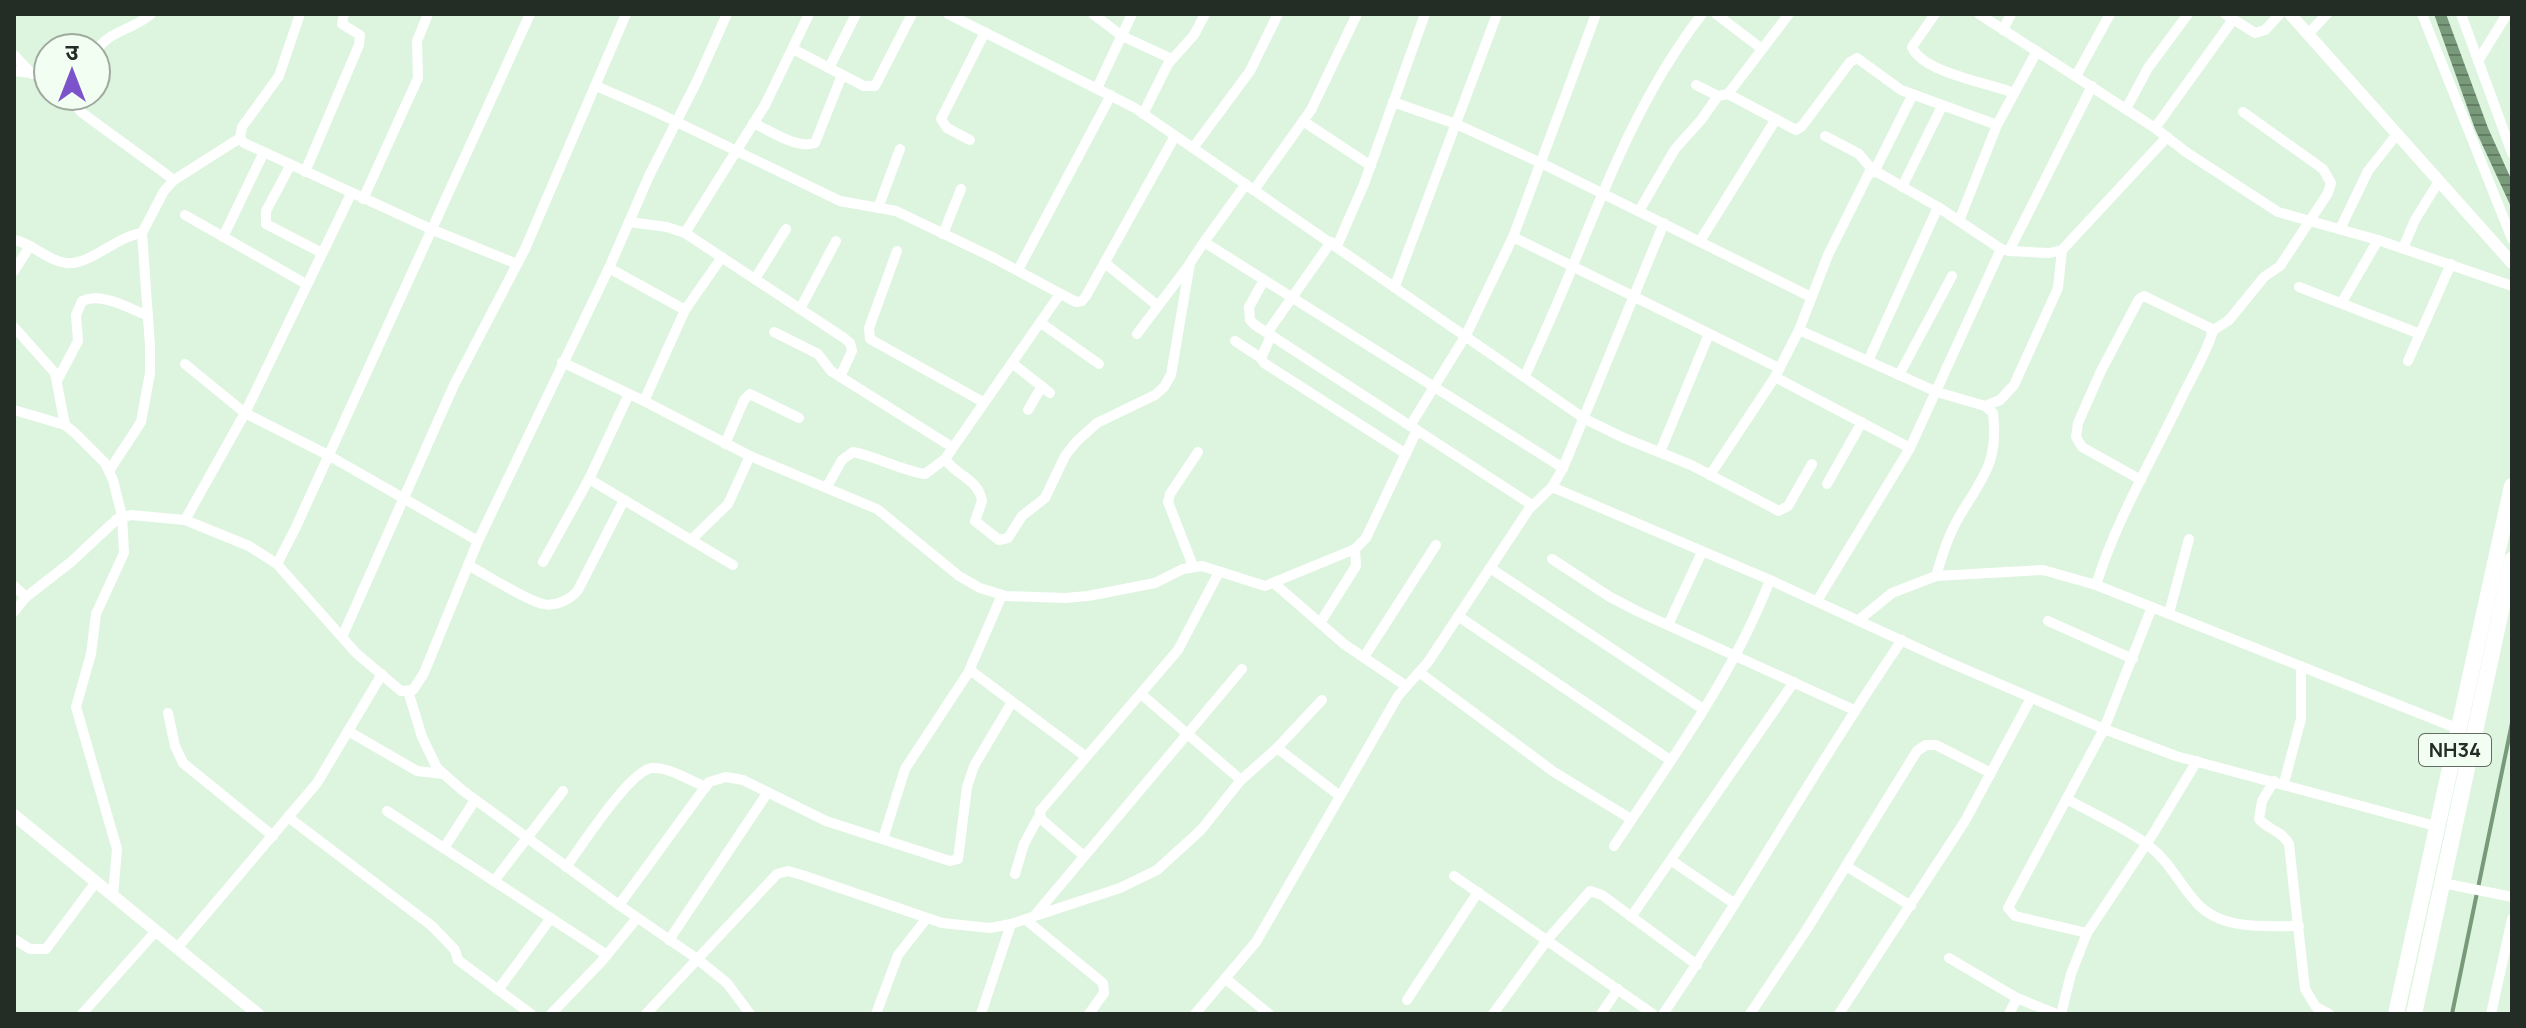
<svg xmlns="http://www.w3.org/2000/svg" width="2526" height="1028" font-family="Manrope,'Noto Sans Devanagari',sans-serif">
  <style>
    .water { fill: url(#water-rules) }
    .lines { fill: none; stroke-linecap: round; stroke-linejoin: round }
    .stream { stroke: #78997a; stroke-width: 4 }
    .minor { stroke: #fff; stroke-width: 10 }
    .tertiary { stroke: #fff; stroke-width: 12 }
    .trunk { stroke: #fff; stroke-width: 16 }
    .labels { text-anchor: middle; stroke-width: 8; stroke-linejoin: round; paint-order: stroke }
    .shield { fill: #f1fef1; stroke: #626c62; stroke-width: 2 }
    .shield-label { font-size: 20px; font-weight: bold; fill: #242d25 }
  </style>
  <defs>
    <pattern id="water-rules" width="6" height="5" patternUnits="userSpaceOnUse" patternTransform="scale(2)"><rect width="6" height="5" fill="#78997a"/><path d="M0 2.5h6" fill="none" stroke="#627d64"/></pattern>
  </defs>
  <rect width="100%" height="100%" fill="#ddf4de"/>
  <!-- water -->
  <path class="water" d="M2434 14H2446L2488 128 2512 181V209L2475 129Z"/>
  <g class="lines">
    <!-- stream -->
    <path class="stream" d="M2452 1014 2512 723"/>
    <!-- minor -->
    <g class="minor">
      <path d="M300 14 279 76 242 127 240 138 244 143 433 230 517 264"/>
      <path d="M948 14 1135 108 1585 419 1624 438 1691 465 1779 511 1788 506 1812 464"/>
      <path d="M1093 14 1122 36 1172 59"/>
      <path d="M1716 14 1762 49"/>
      <path d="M1935 14 1912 47C1923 73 1989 83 2014 93"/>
      <path d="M1979 14 2155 128 2186 152 2278 212 2378 240 2512 286"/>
      <path d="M2225 14 2255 33 2265 30 2280 14"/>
      <path d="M2422 14 2512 239"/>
      <path d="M2461 14 2512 153"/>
      <path d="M2003 30 2011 14"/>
      <path d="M2308 34 2327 14"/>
      <path d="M793 49 829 68 856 14"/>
      <path d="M96 51C110 30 133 30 151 14"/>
      <path d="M14 55 32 74"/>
      <path d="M2478 61 2507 14"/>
      <path d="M829 68 864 86H875L912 14"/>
      <path d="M14 71 48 75"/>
      <path d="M2076 76 2110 14"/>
      <path d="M1696 85 1718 96 1728 94 1796 130 1802 126 1850 62 1857 58 1901 90 1997 125"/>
      <path d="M596 86 654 111 840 201 896 211 992 257 1076 302 1082 301 1086 296 1175 136"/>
      <path d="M1097 88 1132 14"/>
      <path d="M1728 94 1789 14"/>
      <path d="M69 96 81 112 174 180"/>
      <path d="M1393 102 1456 124 1541 163 1811 297"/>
      <path d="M2126 109 2148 68 2188 14"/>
      <path d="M1143 114 1168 64 1194 35 1205 14"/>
      <path d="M1303 121 1371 166"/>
      <path d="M753 123C771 131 796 149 815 143L842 75"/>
      <path d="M2155 128 2232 21"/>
      <path d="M1825 136 1859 154 1874 172 1913 94"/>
      <path d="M970 140 947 128 941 119 985 32"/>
      <path d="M1193 148 1250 71 1278 14"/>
      <path d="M290 166 266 211V224L322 253"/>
      <path d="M305 172 359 45 360 35 342 24 344 14"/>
      <path d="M1246 184 1204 242 1563 468"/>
      <path d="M1902 187 1942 106"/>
      <path d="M1254 190 1311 110 1357 14"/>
      <path d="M363 199 418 78 417 41 428 14"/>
      <path d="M878 208 900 149"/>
      <path d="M1639 211 1675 149 1701 120 1718 96"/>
      <path d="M185 215 306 284"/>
      <path d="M1959 221 1997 125 2037 51"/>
      <path d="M629 222 667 227 685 233 844 338 850 343 852 351 840 377"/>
      <path d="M2340 229 2368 171 2397 134"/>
      <path d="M685 233 765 105 809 14"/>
      <path d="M943 234 961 189"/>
      <path d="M223 237 263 154"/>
      <path d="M1513 237 1779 368"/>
      <path d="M14 240C33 243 47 261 66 263 89 266 117 236 142 233"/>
      <path d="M1700 241 1776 119"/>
      <path d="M1337 246 1364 184 1425 14"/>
      <path d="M2403 248 2415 220 2439 181"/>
      <path d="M897 251 869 328 870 339 983 402"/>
      <path d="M2009 251 2049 253 2062 250 2167 137"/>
      <path d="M1105 263 1158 306"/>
      <path d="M609 268 685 310"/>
      <path d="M1018 270 1111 95"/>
      <path d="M14 271 30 246"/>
      <path d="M755 279 786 229"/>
      <path d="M1264 280 1249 307 1250 320 1255 325 1532 505"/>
      <path d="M1395 286 1497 14"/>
      <path d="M2299 287 2420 334"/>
      <path d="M1060 294 945 459C956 476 978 478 982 501L975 521 999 540 1008 538 1022 516 1045 498 1065 456 1076 442 1097 423 1155 395 1164 387 1171 375 1190 263 1204 242"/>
      <path d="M2342 302 2378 240"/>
      <path d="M800 309 836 241"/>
      <path d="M1041 323 1099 364"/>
      <path d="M14 327 55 373 65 425"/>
      <path d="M1799 330 1937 392 1985 406 2000 400 2014 385 2058 288 2062 250"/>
      <path d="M2212 331 2229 320 2264 277 2280 266 2328 193 2331 183 2323 169 2243 112"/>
      <path d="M774 332 818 354 831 371 952 447"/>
      <path d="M1267 333 1331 242"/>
      <path d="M1137 334 1189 265"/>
      <path d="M1271 336 1261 358 1264 363 1406 454"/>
      <path d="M1235 341 1261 358"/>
      <path d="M1868 361 1938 207"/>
      <path d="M2408 361 2451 264"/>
      <path d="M562 362 644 401 750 456 877 509 959 576 980 588 1006 596 1065 598 1088 596 1155 583 1183 569 1202 566 1265 586 1355 549 1366 538 1417 430"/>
      <path d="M1012 363 1050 393"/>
      <path d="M185 364 245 413 328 455 478 541"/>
      <path d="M1899 375 1952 276"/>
      <path d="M1525 376C1542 338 1559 301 1574 263 1609 176 1644 89 1702 14"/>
      <path d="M1775 377 1910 448"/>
      <path d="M58 379 78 341 76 315 82 301C103 292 128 308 148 316"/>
      <path d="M644 401 685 310 722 257"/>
      <path d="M14 410 65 425 75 433 105 463 113 480 122 516 124 553 96 614 91 654 76 707 117 849 113 896"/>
      <path d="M1028 410 1042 386"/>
      <path d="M1410 426 1466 335 1513 237 1596 14"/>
      <path d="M725 444 744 400 750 394 799 418"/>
      <path d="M1660 452 1709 334"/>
      <path d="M109 471 141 422 150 373V346L142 233 164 191 174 180 240 138"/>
      <path d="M1710 475 1775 377 1799 330 1828 255 1869 173 1877 172 1938 207 2001 249 2009 251 2092 86"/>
      <path d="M589 479 733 565"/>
      <path d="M1827 484 1862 422"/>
      <path d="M1552 487 1770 580 1946 661 2104 729 2176 756 2439 827"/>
      <path d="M826 488 842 460 853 452C878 457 900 470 925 474L945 459"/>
      <path d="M185 520 245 413 351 194"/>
      <path d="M691 540 728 504 750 456"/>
      <path d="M1552 559 1610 597 1639 612 1854 710"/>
      <path d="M543 562 589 479 629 394"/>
      <path d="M277 564 296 527 530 14"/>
      <path d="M468 565C485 574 527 601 543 604 556 607 571 599 578 590L624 500"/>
      <path d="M1193 566 1168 502 1170 494 1198 452"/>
      <path d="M1490 568 1703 709"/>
      <path d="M1936 576C1942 556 1948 536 1959 517 1982 478 1999 463 1993 413L1985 406"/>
      <path d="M1275 584 1344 644 1406 686"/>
      <path d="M2096 585C2117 518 2153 458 2183 395 2193 375 2205 355 2212 334L2210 328 2144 296 2139 299 2101 371 2078 423 2076 437 2082 447 2141 480"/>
      <path d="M14 586 26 597"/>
      <path d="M1817 601 1910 448 2001 249"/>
      <path d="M14 612 26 597 71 562 117 519 131 515 185 520 249 546 277 564 356 653 401 691 413 690 424 673 478 541 609 268 649 176 697 81 727 14"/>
      <path d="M2169 613 2189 539"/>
      <path d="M1458 616 1670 760"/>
      <path d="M1860 619 1892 593 1936 576 2043 570 2096 585 2459 729"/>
      <path d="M2048 621 2133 659"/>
      <path d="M1320 623 1356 566 1355 549"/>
      <path d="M1668 625 1702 552"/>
      <path d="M343 635 454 385 525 249 626 14"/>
      <path d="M1364 657 1436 545"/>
      <path d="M970 670 1085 756"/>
      <path d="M1420 673 1554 772 1631 819"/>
      <path d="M408 691 422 737 437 768 462 790 619 905 696 958 727 983 750 1014"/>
      <path d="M1141 694 1241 780 1277 748 1322 700"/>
      <path d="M168 713 175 746 183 763 273 836"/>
      <path d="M348 731 417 771 443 774"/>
      <path d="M1277 748 1340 796"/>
      <path d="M2274 781 2262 801 2259 819C2268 830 2281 830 2289 844L2305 989 2316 1007 2329 1014"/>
      <path d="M2284 783 2301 719V666"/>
      <path d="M2067 799C2093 814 2124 827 2148 845 2170 862 2178 882 2195 901 2220 931 2264 926 2299 926"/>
      <path d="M387 811 607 955"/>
      <path d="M288 817 432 926 455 950 458 960 531 1014"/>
      <path d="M883 839 905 769 968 673 1002 595"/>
      <path d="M1614 846C1670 761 1733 676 1770 580"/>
      <path d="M444 848 475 800"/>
      <path d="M1084 856 1041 819 1040 811 1178 650 1219 572"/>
      <path d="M1672 861 1735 904"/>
      <path d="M1846 866 1911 906"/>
      <path d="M566 867C581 847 630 770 652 768 670 767 690 781 706 787"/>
      <path d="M1015 874 1024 844 1039 816"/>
      <path d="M1454 876 1653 1014"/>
      <path d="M494 881 563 791"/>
      <path d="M2443 883 2512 897"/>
      <path d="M619 905 709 782 726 777 743 780 826 821 950 861 958 859 967 787 974 766 1012 702"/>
      <path d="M1035 915 1242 669"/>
      <path d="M1631 917 1794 682"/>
      <path d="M1026 920 1103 983 1104 993 1089 1014"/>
      <path d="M2087 933 2015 916 2008 908 2104 729 2152 607"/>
      <path d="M14 939 30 949H46L96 882"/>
      <path d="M669 940 768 792"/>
      <path d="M178 947 317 783 382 674"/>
      <path d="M1949 958 2017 998 2056 1014"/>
      <path d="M1226 979 1269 1014"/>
      <path d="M498 990 551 918"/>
      <path d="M1407 1000 1478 892"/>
      <path d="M82 1014 156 931"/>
      <path d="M551 1014 601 962 637 918"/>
      <path d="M646 1014 777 874 788 871 802 875 942 923 990 928 1011 924 1120 888 1157 870 1201 830 1241 780"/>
      <path d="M876 1014 898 955 927 918"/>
      <path d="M981 1014 1011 924"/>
      <path d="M1195 1014 1256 942 1398 696 1428 662 1529 509 1552 487 1563 468 1664 223"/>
      <path d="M1493 1014 1547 940 1590 891 1602 895 1697 965"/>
      <path d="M1601 1014 1618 989"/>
      <path d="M1663 1014C1747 892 1818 762 1902 640"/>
      <path d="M1750 1014 1807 929 1917 751 1926 745H1936L1991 773"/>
      <path d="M1839 1014 1965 821 2031 698"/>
      <path d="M2009 1014 2017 998"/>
      <path d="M2061 1014 2071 974 2087 933 2153 834 2197 761"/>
      <path d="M2491 1014 2512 919"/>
    </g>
    <!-- tertiary -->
    <g class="tertiary">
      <path d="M2290 14 2512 263"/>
      <path d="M14 815 258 1014"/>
    </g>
    <!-- trunk -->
    <g class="trunk">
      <path d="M2396 1014 2512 486"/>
      <path d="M2414 1014 2512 560"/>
    </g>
  </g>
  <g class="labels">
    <!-- shield labels -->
    <rect class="shield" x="2419" y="734" width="72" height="32" rx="6"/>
    <g class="shield-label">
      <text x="2455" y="757">NH34</text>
    </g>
  </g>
  <!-- border -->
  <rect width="2526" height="1028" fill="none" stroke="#242d25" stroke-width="32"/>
  <!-- north arrow -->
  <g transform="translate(72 72)"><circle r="38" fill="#f1fef1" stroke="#9faa9f" stroke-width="2"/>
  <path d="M0-6L14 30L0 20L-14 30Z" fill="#7d53cc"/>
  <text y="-12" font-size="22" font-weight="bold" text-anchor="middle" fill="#242d25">उ</text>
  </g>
</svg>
